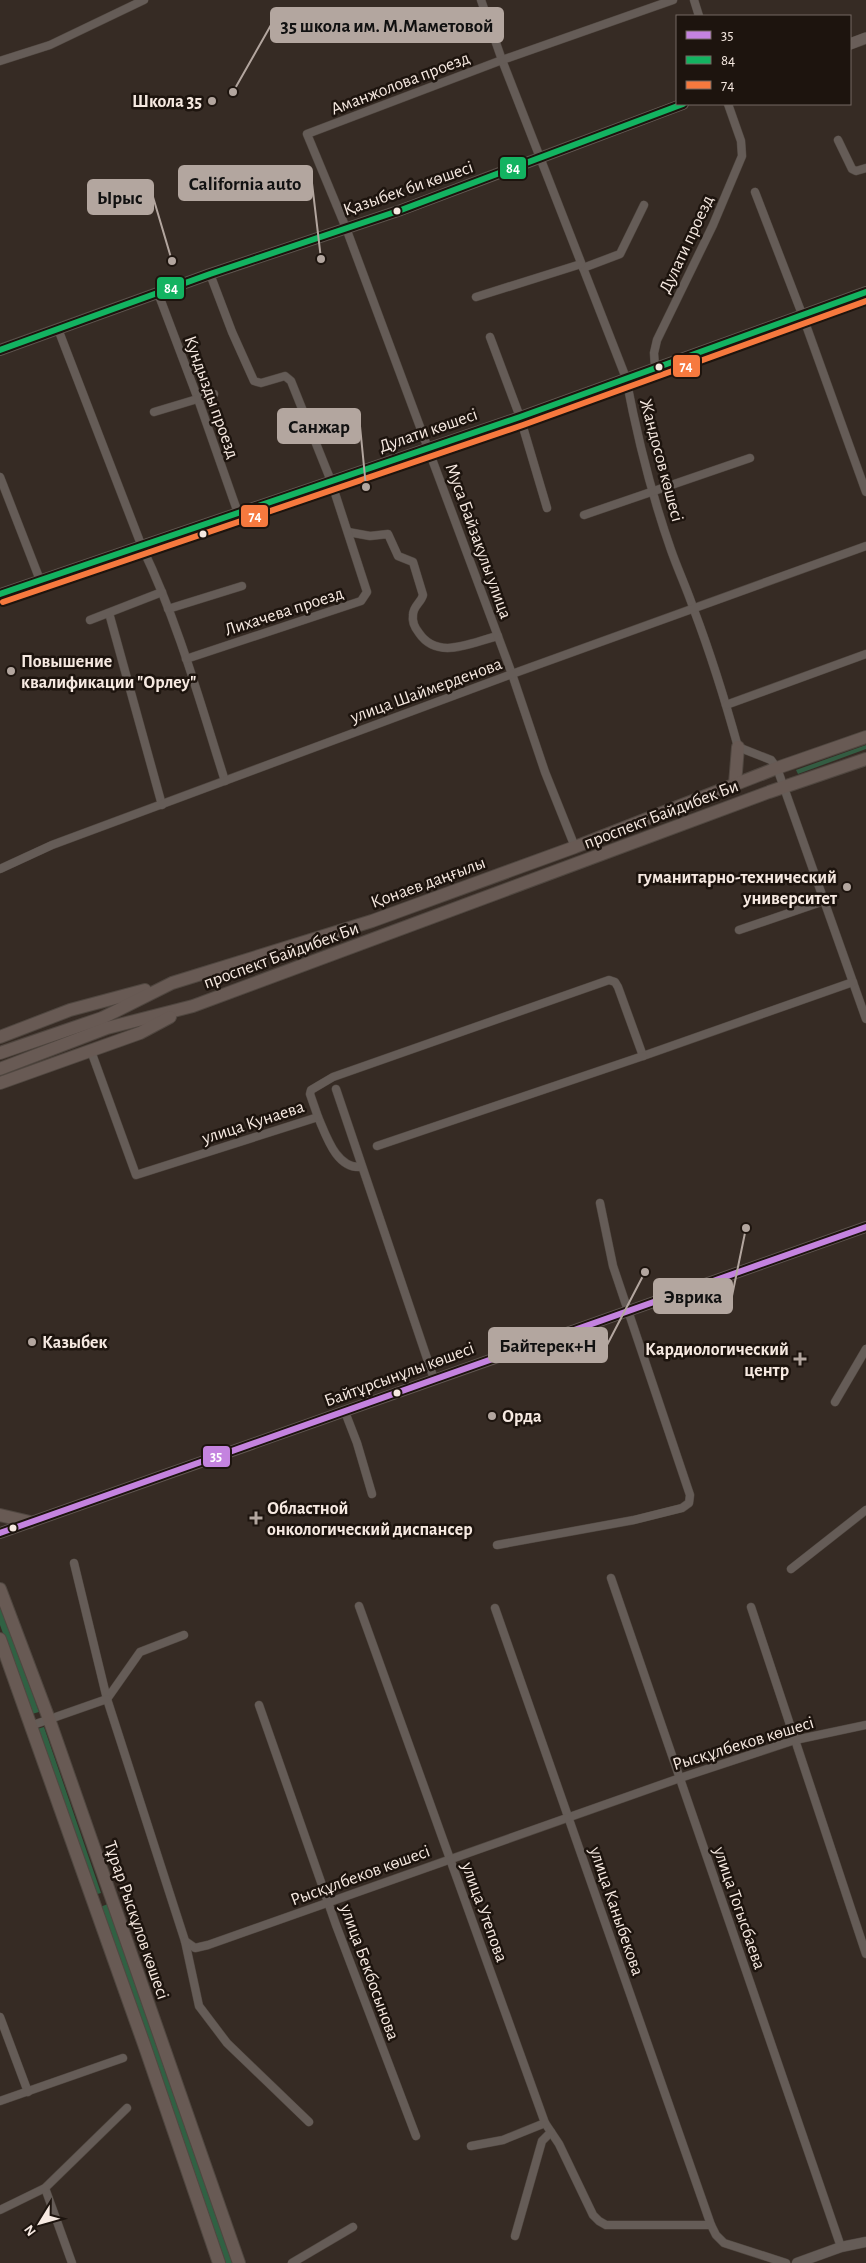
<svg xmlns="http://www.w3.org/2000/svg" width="866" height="2263" font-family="'Alegreya Sans',sans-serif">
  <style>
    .green { fill: #335c42 }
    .forest { fill: #306143 }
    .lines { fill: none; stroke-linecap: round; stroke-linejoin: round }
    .minor-casing { stroke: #504740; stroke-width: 9 }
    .tertiary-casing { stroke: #504740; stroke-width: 11 }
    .secondary-casing { stroke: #504740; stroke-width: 12 }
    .primary-casing { stroke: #504740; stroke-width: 14 }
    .minor { stroke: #655c57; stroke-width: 8 }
    .tertiary { stroke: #655c57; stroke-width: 10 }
    .secondary { stroke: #695e59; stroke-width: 11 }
    .primary { stroke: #685a54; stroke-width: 12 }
    .bus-1-casing { stroke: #1d140e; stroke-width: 10 }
    .bus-2-casing { stroke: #1d140e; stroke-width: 10 }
    .bus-3-casing { stroke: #1d140e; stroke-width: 10 }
    .bus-1 { stroke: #c483df; stroke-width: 6 }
    .bus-2 { stroke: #13b361; stroke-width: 6 }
    .bus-3 { stroke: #f6793e; stroke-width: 6 }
    .poi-dot { fill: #b3a69f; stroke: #1d140e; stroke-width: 2 }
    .bus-dot { fill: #f6e9e1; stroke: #1d140e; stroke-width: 2 }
    .labels { text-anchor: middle; stroke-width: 5; stroke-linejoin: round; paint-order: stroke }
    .street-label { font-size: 18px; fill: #f6e9e1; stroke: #1d140e }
    .poi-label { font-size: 18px; font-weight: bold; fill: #f6e9e1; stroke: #1d140e; text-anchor: start }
    .leader { fill: none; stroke: #b3a69f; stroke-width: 2 }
    .callout-dot { fill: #b3a69f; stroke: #1d140e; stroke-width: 2 }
    .callout { fill: #b3a69f; stroke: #b3a69f; stroke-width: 2 }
    .callout-label { font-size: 19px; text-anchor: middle; font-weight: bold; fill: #111 }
    .line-badge { stroke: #1d140e; stroke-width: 2 }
    .badge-label { font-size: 14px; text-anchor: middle; font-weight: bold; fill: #fff }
  </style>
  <rect width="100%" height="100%" fill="#362b24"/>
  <!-- green -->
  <path class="green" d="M866 745V749L798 774 796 770Z"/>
  <!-- forest -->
  <g class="forest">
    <path d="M0 1602 39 1712 32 1714 0 1625Z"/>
    <path d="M44 1727 101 1893 94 1895 37 1729Z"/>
    <path d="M108 1904 234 2263H226L100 1907Z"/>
  </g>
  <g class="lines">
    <defs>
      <g id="minor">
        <path d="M481 0 502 60 626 378C637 436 651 493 671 550 678 570 687 589 694 610 711 655 725 700 738 747L771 760 777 768 866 1019"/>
        <path d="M694 0 699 16"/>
        <path d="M0 61 50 45 144 0"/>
        <path d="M838 140 852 169 856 171 866 168"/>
        <path d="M755 192 802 314 866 492"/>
        <path d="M583 268 620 254 644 205"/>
        <path d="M158 293 198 399 238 513"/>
        <path d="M476 297 581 264"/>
        <path d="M58 329 142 547C178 622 200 702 225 781"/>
        <path d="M490 337 520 417 547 508"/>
        <path d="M655 367 654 353 657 340 713 225 742 156 741 141 728 104"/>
        <path d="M154 412 214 394"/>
        <path d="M0 477 40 580"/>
        <path d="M584 515 750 458"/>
        <path d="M348 532 370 536 388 534 398 556 413 562 423 595C421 603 413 606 413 615 412 621 415 628 419 633 438 661 472 642 498 636"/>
        <path d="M168 609 242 586"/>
        <path d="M109 613 162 805"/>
        <path d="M90 620 162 592"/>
        <path d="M186 659 361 601 367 592 331 481 291 381 285 376 261 383 254 381 232 332 210 274"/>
        <path d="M726 705 866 654"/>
        <path d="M575 847 545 772 512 674 346 228 307 134 502 60 673 0"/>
        <path d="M0 869 52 845 512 674 866 546"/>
        <path d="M739 930 824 901"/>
        <path d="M91 1051 136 1175 318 1117C326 1135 336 1169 361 1167"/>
        <path d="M336 1089 434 1379"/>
        <path d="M318 1117 310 1094 311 1090 333 1077 609 980 615 982 618 987 643 1056 853 982"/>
        <path d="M377 1146 643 1056"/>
        <path d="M835 1402 866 1349"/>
        <path d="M345 1412 357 1443 372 1494"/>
        <path d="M497 1545 634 1520 682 1508 689 1503 690 1495 613 1266 600 1203"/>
        <path d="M74 1563 107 1699 140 1652 184 1635"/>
        <path d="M791 1569 866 1510"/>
        <path d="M611 1578 841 2247"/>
        <path d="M359 1606 545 2123 559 2144 593 2215 599 2221 606 2225H711L716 2235 724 2243 786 2263"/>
        <path d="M751 1607 866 1954"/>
        <path d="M495 1608 711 2225"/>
        <path d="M259 1705 336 1925 416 2136"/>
        <path d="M30 1726 107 1699 185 1941 195 1948 208 1945 680 1778 795 1740 866 1725"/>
        <path d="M185 1941 199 2006 227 2043 309 2122"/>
        <path d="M0 2017 28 2092"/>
        <path d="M0 2101 123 2058"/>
        <path d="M471 2146 503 2140 545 2123"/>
        <path d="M45 2188 72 2263"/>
        <path d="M0 2210 45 2188 127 2108"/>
        <path d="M515 2236 542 2141 551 2132"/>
        <path d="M292 2263 353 2227"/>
      </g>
      <path id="tertiary" d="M797 2263 841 2247 866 2242"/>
      <g id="secondary">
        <path d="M850 44 866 38"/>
        <path d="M0 350 210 274 401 210 683 104"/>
        <path d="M0 594 520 417 866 292"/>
        <path d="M0 1533 866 1227"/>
      </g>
      <g id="primary">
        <path d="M735 784 738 747"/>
        <path d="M0 1037 70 1010 145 990"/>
        <path d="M0 1053 102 1018 172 983 372 921 575 847 777 768 866 737"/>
        <path d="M0 1069 107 1028 193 1006 769 792 866 759"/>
        <path d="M0 1083 140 1033 170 1017"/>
        <path d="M0 1515 30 1522"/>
        <path d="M0 1589 49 1719 239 2263"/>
        <path d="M0 1639 145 2047 219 2263"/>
      </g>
    </defs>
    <!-- minor casing -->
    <use href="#minor" class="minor-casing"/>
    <!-- tertiary casing -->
    <use href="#tertiary" class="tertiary-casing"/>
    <!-- secondary casing -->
    <use href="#secondary" class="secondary-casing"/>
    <!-- primary casing -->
    <use href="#primary" class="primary-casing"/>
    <!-- minor -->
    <use href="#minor" class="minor"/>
    <!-- tertiary -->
    <use href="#tertiary" class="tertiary"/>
    <!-- secondary -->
    <use href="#secondary" class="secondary"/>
    <!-- primary -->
    <use href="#primary" class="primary"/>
    <defs>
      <path id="bus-1" d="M0 1533 866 1227"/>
      <g id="bus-2">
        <path d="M0 350 210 274 401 210 683 104"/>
        <path d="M0 594 520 417 866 292"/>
      </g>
      <path id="bus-3" d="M3 602 523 425 866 301"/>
    </defs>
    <!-- bus-1 casing -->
    <use href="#bus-1" class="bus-1-casing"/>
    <!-- bus-2 casing -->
    <use href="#bus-2" class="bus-2-casing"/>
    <!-- bus-3 casing -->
    <use href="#bus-3" class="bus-3-casing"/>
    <!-- bus-1 -->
    <use href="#bus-1" class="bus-1"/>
    <!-- bus-2 -->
    <use href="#bus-2" class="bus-2"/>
    <!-- bus-3 -->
    <use href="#bus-3" class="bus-3"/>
  </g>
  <!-- markers -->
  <g class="poi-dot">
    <circle cx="212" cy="101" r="5"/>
    <circle cx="11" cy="671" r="5"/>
    <circle cx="847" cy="887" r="5"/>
    <circle cx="32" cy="1342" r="5"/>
    <path d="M797.5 1351.5h5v5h5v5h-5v5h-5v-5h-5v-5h5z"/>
    <circle cx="492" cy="1416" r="5"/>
    <path d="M253.5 1510.5h5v5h5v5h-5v5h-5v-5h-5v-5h5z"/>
  </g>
  <g class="bus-dot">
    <circle cx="397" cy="211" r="4.5"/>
    <circle cx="659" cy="367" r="4.5"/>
    <circle cx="203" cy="534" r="4.5"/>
    <circle cx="397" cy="1393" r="4.5"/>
    <circle cx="13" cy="1528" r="4.5"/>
  </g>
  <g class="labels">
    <!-- street labels -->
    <g class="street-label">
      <text transform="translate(400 83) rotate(-21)" y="6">Аманжолова проезд</text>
      <text transform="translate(408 188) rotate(-19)" y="6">Қазыбек би көшесі</text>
      <text transform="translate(686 244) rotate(-65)" y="6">Дулати проезд</text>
      <text transform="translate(212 397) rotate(70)" y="6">Кундызды проезд</text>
      <text transform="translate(428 430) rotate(-19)" y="6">Дулати көшесі</text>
      <text transform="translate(662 460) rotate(75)" y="6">Жандосов көшесі</text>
      <text transform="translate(479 541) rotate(70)" y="6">Муса Байзакулы улица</text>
      <text transform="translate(284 611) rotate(-18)" y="6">Лихачева проезд</text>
      <text transform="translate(426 690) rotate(-20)" y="6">улица Шаймерденова</text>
      <text transform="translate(661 814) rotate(-21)" y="6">проспект Байдибек Би</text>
      <text transform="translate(428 882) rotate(-20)" y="6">Қонаев даңғылы</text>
      <text transform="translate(281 955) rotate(-20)" y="6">проспект Байдибек Би</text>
      <text transform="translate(253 1122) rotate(-18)" y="6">улица Кунаева</text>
      <text transform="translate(399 1374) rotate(-20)" y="6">Байтұрсынұлы көшесі</text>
      <text transform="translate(743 1743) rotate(-17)" y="6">Рысқұлбеков көшесі</text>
      <text transform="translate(360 1875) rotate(-20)" y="6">Рысқұлбеков көшесі</text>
      <text transform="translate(740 1908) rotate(71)" y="6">улица Тогысбаева</text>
      <text transform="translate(617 1911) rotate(71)" y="6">улица Каныбекова</text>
      <text transform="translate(485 1912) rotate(70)" y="6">улица Утепова</text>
      <text transform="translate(137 1920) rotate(71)" y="6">Тұрар Рыскұлов көшесі</text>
      <text transform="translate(370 1972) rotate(70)" y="6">улица Бекбосынова</text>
    </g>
    <!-- poi labels -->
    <g class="poi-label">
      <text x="202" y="107" text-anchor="end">Школа 35</text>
      <text x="21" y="667">Повышение<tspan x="21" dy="21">квалификации "Орлеу"</tspan></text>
      <text x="837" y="883" text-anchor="end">гуманитарно-технический<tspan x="837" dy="21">университет</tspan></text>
      <text x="42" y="1348">Казыбек</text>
      <text x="789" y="1355" text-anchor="end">Кардиологический<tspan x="789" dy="21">центр</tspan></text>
      <text x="502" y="1422">Орда</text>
      <text x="267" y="1514">Областной<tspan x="267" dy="21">онкологический диспансер</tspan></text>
    </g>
  </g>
  <!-- callouts -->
  <path class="leader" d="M233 92L271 25M321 259L312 183M172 261L153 197M366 487L360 426M746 1228L732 1296M645 1272L607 1345"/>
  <g class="callout-dot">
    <circle cx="233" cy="92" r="5"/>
    <circle cx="321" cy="259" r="5"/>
    <circle cx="172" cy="261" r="5"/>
    <circle cx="366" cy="487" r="5"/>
    <circle cx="746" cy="1228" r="5"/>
    <circle cx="645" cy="1272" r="5"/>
  </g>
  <g class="callout">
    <rect x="271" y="8" width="232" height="34" rx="5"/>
    <rect x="179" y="166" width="133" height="34" rx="5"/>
    <rect x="88" y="180" width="65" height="34" rx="5"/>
    <rect x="278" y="409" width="82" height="34" rx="5"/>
    <rect x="654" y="1279" width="78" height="34" rx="5"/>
    <rect x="489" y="1328" width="118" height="34" rx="5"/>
  </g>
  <g class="callout-label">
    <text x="387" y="32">35 школа им. М.Маметовой</text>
    <text x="245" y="190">California auto</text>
    <text x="120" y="204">Ырыс</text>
    <text x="319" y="433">Санжар</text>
    <text x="693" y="1303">Эврика</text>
    <text x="548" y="1352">Байтерек+Н</text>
  </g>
  <g class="line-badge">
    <rect x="499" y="156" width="28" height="24" rx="5" fill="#13b361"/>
    <rect x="156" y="276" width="29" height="24" rx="5" fill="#13b361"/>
    <rect x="672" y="354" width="29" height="24" rx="5" fill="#f6793e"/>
    <rect x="240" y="504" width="29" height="24" rx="5" fill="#f6793e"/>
    <rect x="202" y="1445" width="29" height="23" rx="5" fill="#c483df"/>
  </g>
  <g class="badge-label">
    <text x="513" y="173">84</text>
    <text x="171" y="293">84</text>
    <text x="686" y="371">74</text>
    <text x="255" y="521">74</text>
    <text x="216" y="1461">35</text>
  </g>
  <!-- legend -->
  <rect x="676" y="15" width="175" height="90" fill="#1d140e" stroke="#746962"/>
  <rect x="686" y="31" width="25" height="8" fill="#c483df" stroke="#746962"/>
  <text x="721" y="40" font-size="15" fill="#f6e9e1">35</text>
  <rect x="686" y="56" width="25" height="8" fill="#13b361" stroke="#746962"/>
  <text x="721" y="65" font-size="15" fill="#f6e9e1">84</text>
  <rect x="686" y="81" width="25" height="8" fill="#f6793e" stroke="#746962"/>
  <text x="721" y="90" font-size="15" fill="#f6e9e1">74</text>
  <!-- north arrow -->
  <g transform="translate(40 2223) rotate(233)" stroke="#1d140e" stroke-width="4" paint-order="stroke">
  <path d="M0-4L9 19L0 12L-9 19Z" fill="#f6e9e1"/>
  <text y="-8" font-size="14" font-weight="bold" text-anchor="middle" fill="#f6e9e1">N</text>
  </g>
</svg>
